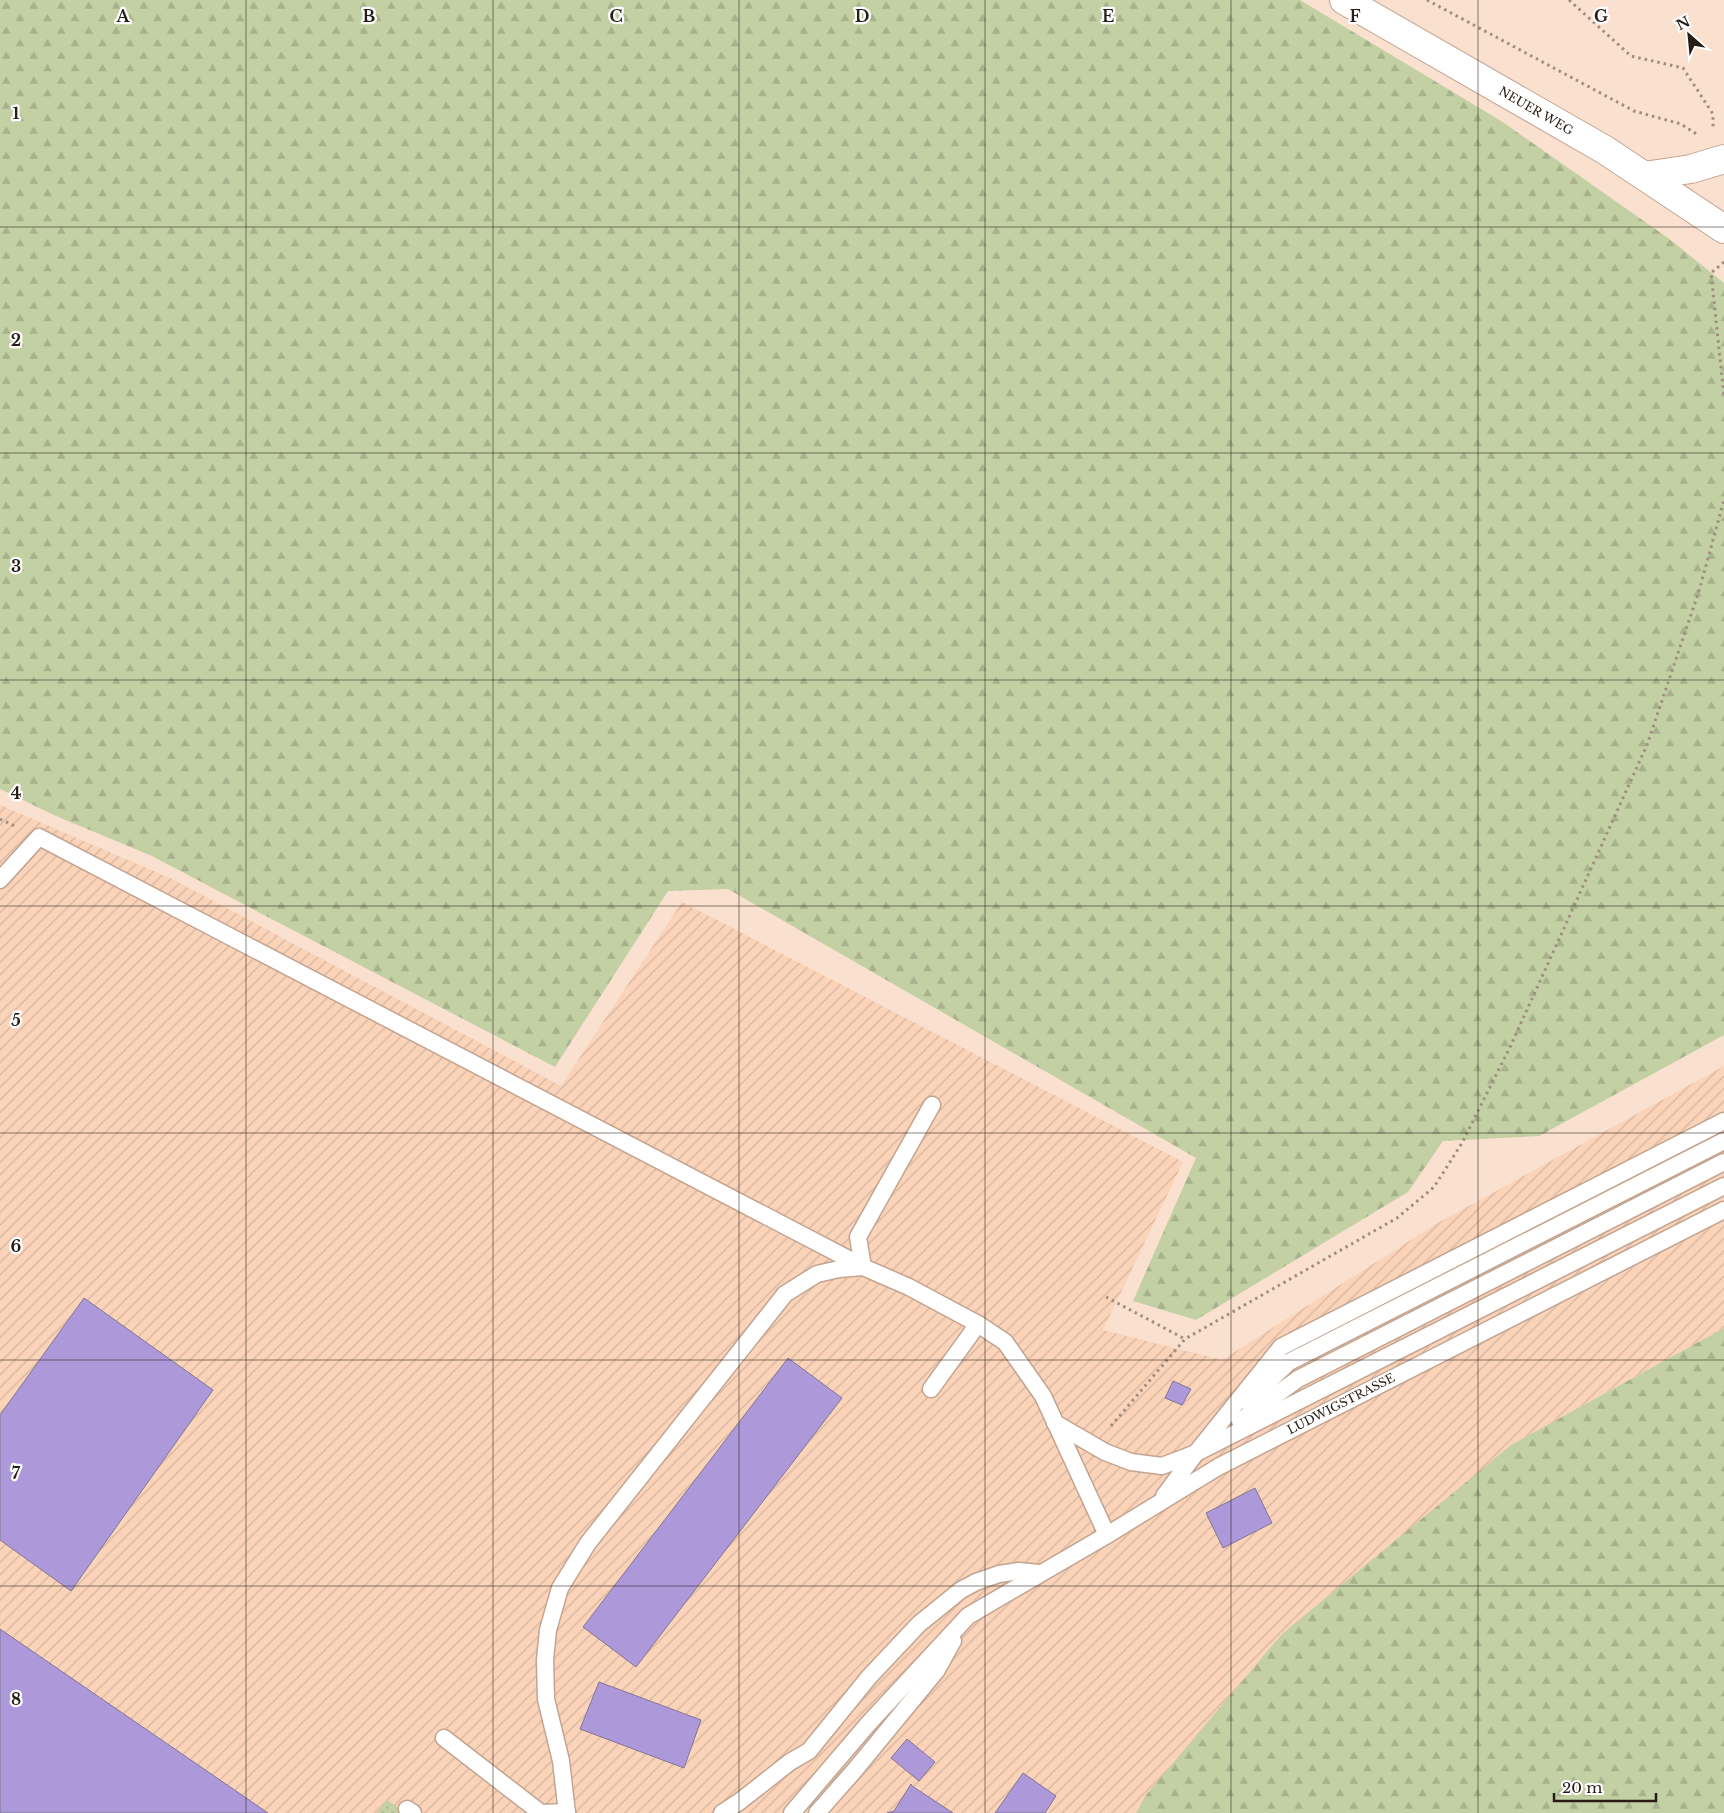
<svg xmlns="http://www.w3.org/2000/svg" width="1724" height="1813" font-family="'Libre Baskerville',serif">
  <style>
    .industrial { fill: url(#industrial-furrows) }
    .grass { fill: url(#grass-dots) }
    .forest { fill: url(#forest-firs) }
    .building { fill: #ad99da; stroke: #7f7694 }
    .lines { fill: none; stroke-linecap: round; stroke-linejoin: round }
    .lane-casing { stroke: #c3a490; stroke-width: 19 }
    .street-casing { stroke: #c3a490; stroke-width: 30 }
    .secondary-casing { stroke: #c3a490; stroke-width: 30 }
    .path { stroke: #a18d80; stroke-width: 3; stroke-dasharray: 2.5 4; stroke-linecap: butt }
    .lane { stroke: #fff; stroke-width: 16 }
    .street { stroke: #fff; stroke-width: 28 }
    .secondary { stroke: #fff; stroke-width: 28 }
    .grid { fill: none; stroke: #281d15; stroke-width: 1; stroke-opacity: 0.55 }
    .labels { text-anchor: middle; stroke-width: 4.5; stroke-linejoin: round; paint-order: stroke }
    .street-label { font-size: 12px; fill: #281d15; stroke: #fff }
    .grid-label { font-size: 16px; text-anchor: middle; font-weight: bold; fill: #281d15; stroke: #fff; stroke-width: 4.5; stroke-linejoin: round; paint-order: stroke }
  </style>
  <defs>
    <pattern id="industrial-furrows" width="10" height="10" patternUnits="userSpaceOnUse" patternTransform="scale(1.25)"><rect width="10" height="10" fill="#fad3b9"/><path d="M-1 1l2-2M0 10L10 0M9 11l2-2" fill="none" stroke="#d6b59e"/></pattern>
    <pattern id="grass-dots" width="8" height="8" patternUnits="userSpaceOnUse" patternTransform="scale(1.25)"><rect width="8" height="8" fill="#c2d0a4"/><path d="M2 2h.1M6 6h.1" fill="none" stroke="#a7b28c" stroke-width="1.8" stroke-linecap="round"/></pattern>
    <pattern id="forest-firs" width="22" height="20" patternUnits="userSpaceOnUse" patternTransform="scale(1.25)"><rect width="22" height="20" fill="#c2d0a4"/><path d="M5 1l3.5 6h-7zM16 11l3.5 6h-7z" fill="#a7b28c"/></pattern>
  </defs>
  <rect width="100%" height="100%" fill="#fae0cf"/>
  <!-- industrial -->
  <path class="industrial" d="M0 805 170 878 561 1086 682 902 1183 1162 1103 1330 1222 1360 1436 1224 1724 1066V1328L1511 1445 1146 1795 1136 1813H0Z"/>
  <!-- grass -->
  <path class="grass" d="M387 1800 402 1811 401 1813H377Z"/>
  <!-- forest -->
  <g class="forest">
    <path d="M0 0H1300L1501 121 1668 238 1724 283V1035L1539 1136 1443 1141 1408 1192 1196 1320 1133 1301 1196 1158 728 889 668 891 555 1067 245 905 152 856 56 816 0 789Z"/>
    <path d="M1724 1328V1813H1136L1146 1795 1282 1634 1511 1445Z"/>
  </g>
  <!-- building -->
  <g class="building">
    <path d="M84 1298 213 1390 71 1591 0 1540V1415Z"/>
    <path d="M788 1358 842 1398 636 1667 583 1627Z"/>
    <path d="M1173 1381 1191 1389 1182 1405 1165 1398Z"/>
    <path d="M1255 1488 1272 1523 1223 1548 1206 1513Z"/>
    <path d="M0 1629 268 1813H0Z"/>
    <path d="M599 1682 701 1720 684 1768 580 1729Z"/>
    <path d="M907 1739 935 1762 919 1781 891 1758Z"/>
    <path d="M1023 1773 1056 1796 1045 1813H995Z"/>
    <path d="M911 1784 912 1786 953 1813H887L894 1811Z"/>
  </g>
  <g class="lines">
    <defs>
      <g id="lane">
        <path d="M0 880 39 837 862 1266"/>
        <path d="M863 1267 858 1237 932 1105"/>
        <path d="M931 1389 978 1324"/>
        <path d="M1247 1402 1289 1362 1724 1141"/>
        <path d="M1240 1421 1298 1379 1724 1162"/>
        <path d="M1055 1423 1105 1452 1131 1462 1162 1466 1196 1453 1724 1186"/>
        <path d="M1164 1496 1196 1453 1281 1347 1724 1121"/>
        <path d="M444 1738 541 1813 567 1812"/>
        <path d="M407 1809 413 1813"/>
        <path d="M567 1813 561 1761 546 1699 545 1660 548 1630 560 1588 588 1543 785 1294 817 1274 839 1269 863 1267 909 1287 978 1324 1005 1342 1043 1396 1107 1535"/>
        <path d="M722 1813 739 1802 790 1762 809 1751 869 1677 919 1624 961 1590 976 1582 999 1574 1019 1571 1039 1573"/>
        <path d="M792 1813 868 1724 968 1616 1107 1535 1218 1467 1724 1210"/>
        <path d="M817 1813 854 1771 937 1670 953 1641"/>
      </g>
      <path id="street" d="M1644 176 1691 169 1724 159"/>
      <path id="secondary" d="M1344 0 1605 150 1724 229"/>
    </defs>
    <!-- lane casing -->
    <use href="#lane" class="lane-casing"/>
    <!-- street casing -->
    <use href="#street" class="street-casing"/>
    <!-- secondary casing -->
    <use href="#secondary" class="secondary-casing"/>
    <!-- path -->
    <g class="path">
      <path d="M1427 0 1634 111 1681 124 1698 135"/>
      <path d="M1569 0 1631 56 1683 68 1713 114V129"/>
      <path d="M1724 262 1711 273 1724 396"/>
      <path d="M0 819 15 826"/>
      <path d="M1106 1297 1185 1339"/>
      <path d="M1111 1426 1185 1339 1397 1218 1434 1187 1462 1143 1511 1045 1647 745 1699 591 1724 500"/>
    </g>
    <!-- lane -->
    <use href="#lane" class="lane"/>
    <!-- street -->
    <use href="#street" class="street"/>
    <!-- secondary -->
    <use href="#secondary" class="secondary"/>
  </g>
  <!-- grid -->
  <path class="grid" d="M246 0V1813M493 0V1813M739 0V1813M985 0V1813M1231 0V1813M1478 0V1813M0 227H1724M0 453H1724M0 680H1724M0 906H1724M0 1133H1724M0 1360H1724M0 1586H1724"/>
  <g class="labels">
    <!-- street labels -->
    <g class="street-label">
      <text transform="translate(1536 111) rotate(30)" y="4">NEUER WEG</text>
      <text transform="translate(1341 1404) rotate(-27)" y="4">LUDWIGSTRASSE</text>
    </g>
  </g>
  <g class="grid-label">
    <text x="123" y="22">A</text>
    <text x="369" y="22">B</text>
    <text x="616" y="22">C</text>
    <text x="862" y="22">D</text>
    <text x="1108" y="22">E</text>
    <text x="1355" y="22">F</text>
    <text x="1601" y="22">G</text>
    <text x="16" y="119">1</text>
    <text x="16" y="346">2</text>
    <text x="16" y="572">3</text>
    <text x="16" y="799">4</text>
    <text x="16" y="1026">5</text>
    <text x="16" y="1252">6</text>
    <text x="16" y="1479">7</text>
    <text x="16" y="1705">8</text>
  </g>
  <!-- north arrow -->
  <g transform="translate(1689 35) rotate(333)" stroke="#ffffff" stroke-width="4" paint-order="stroke">
  <path d="M0-4L9 19L0 12L-9 19Z" fill="#281d15"/>
  <text y="-8" font-size="14" font-weight="bold" text-anchor="middle" fill="#281d15">N</text>
  </g>
  <!-- scale -->
  <path d="M1554 1793v8h102v-8" fill="none" stroke="#281d15" stroke-width="2.5"/>
  <text x="1562" y="1793" font-size="15" fill="#281d15" stroke="#ffffff" stroke-width="4" paint-order="stroke">20 m</text>
</svg>
